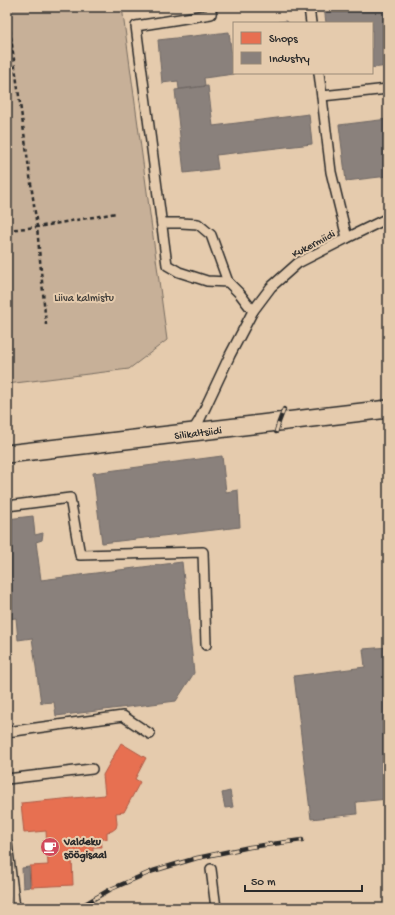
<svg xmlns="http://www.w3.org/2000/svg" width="395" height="915" font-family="'Gochi Hand',sans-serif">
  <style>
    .green { fill: #c7b098; stroke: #796e62 }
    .shops { fill: #e76f51; stroke: #af5b46 }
    .industry { fill: #8a817c; stroke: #6e6764 }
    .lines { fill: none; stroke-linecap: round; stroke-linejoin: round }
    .lane-casing { stroke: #2b2b2b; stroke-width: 12 }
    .street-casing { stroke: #2b2b2b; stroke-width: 20 }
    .path { stroke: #2b2b2b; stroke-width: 2.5; stroke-dasharray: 4 3; stroke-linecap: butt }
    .lane { stroke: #e5cbad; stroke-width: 9 }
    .street { stroke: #e5cbad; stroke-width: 17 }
    .rail-casing { stroke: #2b2b2b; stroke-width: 4.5 }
    .rail { stroke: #e5cbad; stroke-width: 3; stroke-dasharray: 9; stroke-linecap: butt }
    .labels { text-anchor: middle; stroke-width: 4; stroke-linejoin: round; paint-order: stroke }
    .street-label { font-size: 11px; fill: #2b2b2b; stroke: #e5cbad }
    .park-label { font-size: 11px; fill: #423f3b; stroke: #e5cbad }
    .poi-label { font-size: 11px; font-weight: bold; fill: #2b2b2b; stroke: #e5cbad; text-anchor: start }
  </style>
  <rect width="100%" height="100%" fill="#e5cbad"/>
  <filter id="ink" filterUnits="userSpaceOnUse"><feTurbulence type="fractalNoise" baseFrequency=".025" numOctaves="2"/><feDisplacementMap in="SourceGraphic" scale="8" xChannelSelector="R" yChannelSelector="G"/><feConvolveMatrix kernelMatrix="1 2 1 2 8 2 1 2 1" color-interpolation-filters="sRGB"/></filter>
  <g filter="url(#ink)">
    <!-- green -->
    <path class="green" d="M7 7H122L167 340 129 369 7 384Z"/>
    <!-- shops -->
    <path class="shops" d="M121 743 146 758 135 779 140 782 124 812 116 813 117 824 116 828 112 831 107 832V839H101L102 847H93V855L72 857 73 885 31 887 30 866 48 865 46 831 24 833 21 803 105 795 103 775Z"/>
    <!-- industry -->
    <g class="industry">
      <path d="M154 7H187L154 11Z"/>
      <path d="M324 7H388V66L372 68V23H326Z"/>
      <path d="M287 21 288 23H278V22Z"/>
      <path d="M229 32 234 74 204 78 205 86 179 89 178 81 162 83 158 40Z"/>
      <path d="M208 86 213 126 309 114 312 144 216 155 218 169 184 173 175 90Z"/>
      <path d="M388 119V176L346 181 339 125Z"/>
      <path d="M222 456 226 492 238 490 240 527 102 543 93 473Z"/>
      <path d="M33 516 35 535 43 533 42 540 36 542 41 580 182 562 194 673 176 701 56 716 54 702 41 703 32 638 18 640 16 618 7 619V519Z"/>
      <path d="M388 647V799L356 802 357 814 311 819 294 676 365 667 363 649Z"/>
      <path d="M230 791 233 807 225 808 222 793Z"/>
      <path d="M29 867 30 887 23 888 22 868Z"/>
    </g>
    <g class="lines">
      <defs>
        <g id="lane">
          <path d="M212 7 211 14 136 26 167 265 179 272 207 281 228 282"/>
          <path d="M309 7 311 23"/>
          <path d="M322 96 388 89"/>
          <path d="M162 223H181L198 224 211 235 228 282 240 294 253 311"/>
          <path d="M347 238 388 218"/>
          <path d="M192 432 199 421 230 355 253 311 271 287 298 263 347 238 331 172 319 73"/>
          <path d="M7 506 70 498 80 555 203 552 206 645"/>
          <path d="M7 732 123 716 150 734"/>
          <path d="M7 779 92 769"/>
          <path d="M7 843 15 908"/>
          <path d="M211 869 216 908"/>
        </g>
        <path id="street" d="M7 454 388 409"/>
      </defs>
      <!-- lane casing -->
      <use href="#lane" class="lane-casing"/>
      <!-- street casing -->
      <use href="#street" class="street-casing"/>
      <!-- path -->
      <g class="path">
        <path d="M7 9 37 227 46 325"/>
        <path d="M7 230 37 227 116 213"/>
      </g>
      <!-- lane -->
      <use href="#lane" class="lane"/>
      <!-- street -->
      <use href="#street" class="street"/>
      <defs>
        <g id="rail">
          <path d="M276 432 279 422 284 409"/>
          <path d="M78 908 111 889 153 871 197 858 250 847 302 840"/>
        </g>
      </defs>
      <!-- rail casing -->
      <use href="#rail" class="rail-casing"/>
      <!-- rail -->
      <use href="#rail" class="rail"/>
    </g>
  </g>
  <!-- icons -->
  <defs>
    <symbol id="cafe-disc" viewBox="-11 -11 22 22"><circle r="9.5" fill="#d1495b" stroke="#e5cbad"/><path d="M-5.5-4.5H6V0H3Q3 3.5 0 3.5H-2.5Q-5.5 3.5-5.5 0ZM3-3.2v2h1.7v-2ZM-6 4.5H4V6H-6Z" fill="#fff"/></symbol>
  </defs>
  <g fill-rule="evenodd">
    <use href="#cafe-disc" x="39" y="836" width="22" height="22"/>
  </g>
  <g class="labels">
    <!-- street labels -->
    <g class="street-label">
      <text transform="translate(313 243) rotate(-28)" y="4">Kukermiidi</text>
      <text transform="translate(198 432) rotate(-7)" y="4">Silikaltsiidi</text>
    </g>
    <!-- park labels -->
    <g class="park-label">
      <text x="84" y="301">Liiva kalmistu</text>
    </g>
    <!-- poi labels -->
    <g class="poi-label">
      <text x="64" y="845">Valdeku<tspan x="64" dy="13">söögisaal</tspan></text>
    </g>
  </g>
  <!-- margin -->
  <rect width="395" height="915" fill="none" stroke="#e5cbad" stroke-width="24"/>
  <rect x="12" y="12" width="371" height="891" fill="none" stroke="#2b2b2b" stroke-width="1.5" filter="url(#ink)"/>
  <!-- legend -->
  <rect x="233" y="22" width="140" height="52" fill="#e5cbad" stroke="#9b8b79"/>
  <rect x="241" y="32" width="20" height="12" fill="#e76f51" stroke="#9b8b79"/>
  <text x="269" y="42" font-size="12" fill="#2b2b2b">Shops</text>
  <rect x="241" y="52" width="20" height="12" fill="#8a817c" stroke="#9b8b79"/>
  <text x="269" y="62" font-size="12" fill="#2b2b2b">Industry</text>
  <!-- scale -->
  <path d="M245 885v6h117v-6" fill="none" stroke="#2b2b2b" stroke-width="2"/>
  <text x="251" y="885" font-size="12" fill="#2b2b2b" stroke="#e5cbad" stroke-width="3" paint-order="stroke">50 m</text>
</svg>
